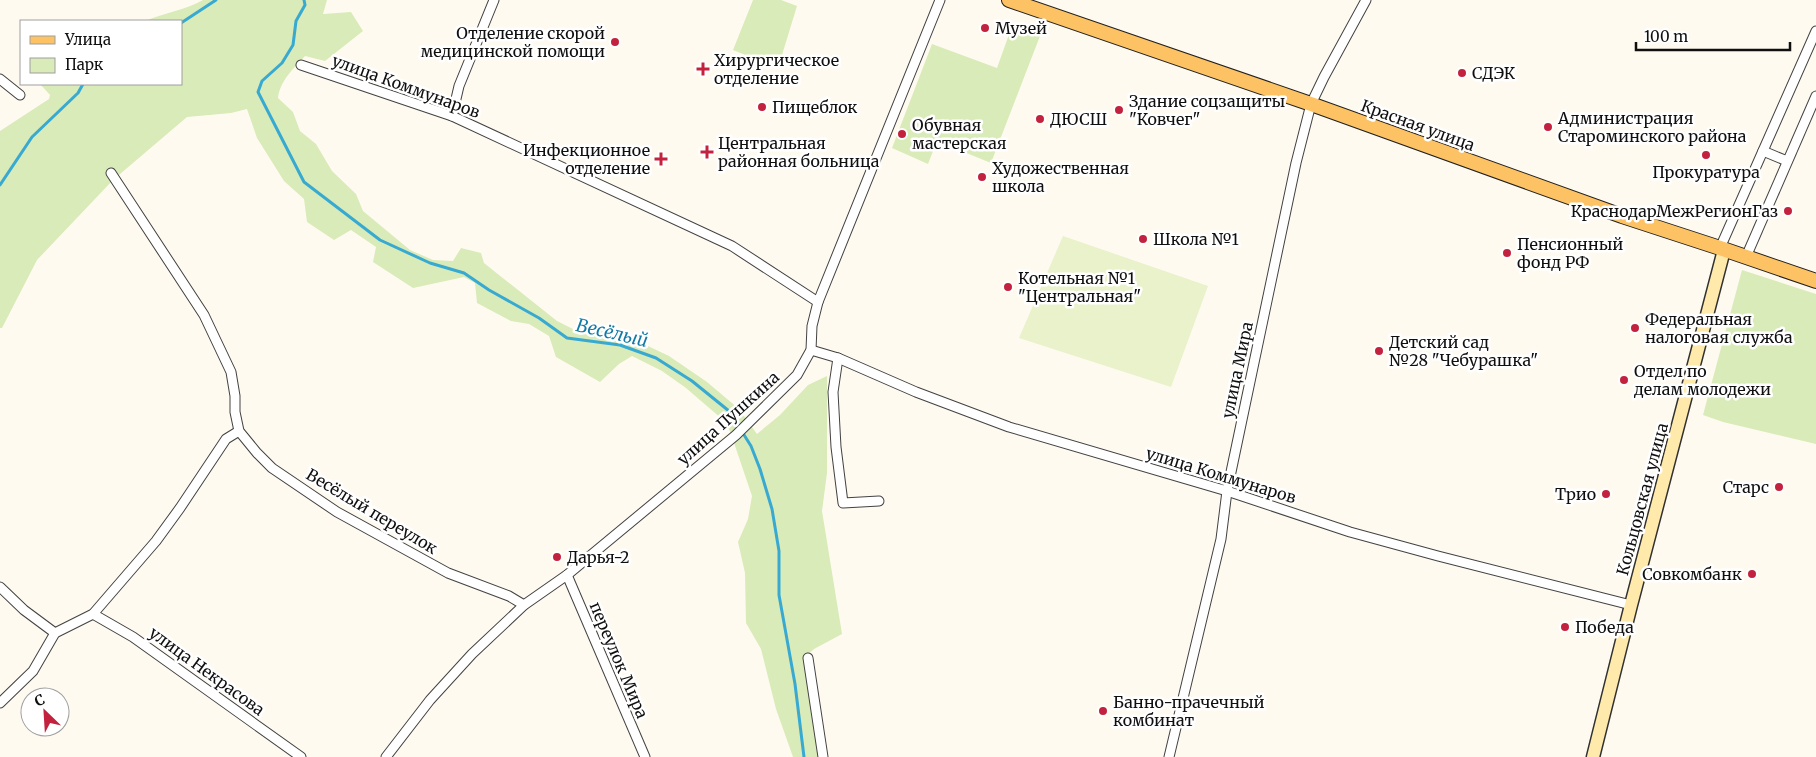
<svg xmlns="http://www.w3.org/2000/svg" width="1816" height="757" font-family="Merriweather,serif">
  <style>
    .green { fill: #d9ebb8 }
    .pitch { fill: #e9f2ca }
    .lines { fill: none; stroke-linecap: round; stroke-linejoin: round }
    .stream { stroke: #38a9d1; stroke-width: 3 }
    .street-casing { stroke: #424242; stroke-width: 11 }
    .secondary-casing { stroke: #313131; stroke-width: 15 }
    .primary-casing { stroke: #202020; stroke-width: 16 }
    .street { stroke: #fff; stroke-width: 9 }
    .secondary { stroke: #ffeaab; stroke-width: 12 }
    .primary { stroke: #fcc263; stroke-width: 14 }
    .poi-dot { fill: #c3223f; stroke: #fff; stroke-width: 2 }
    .labels { text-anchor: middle; stroke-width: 5; stroke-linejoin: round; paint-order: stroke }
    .poi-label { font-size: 16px; fill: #0f0f0f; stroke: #fff; text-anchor: start }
    .street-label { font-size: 16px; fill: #0f0f0f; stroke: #fff }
    .water-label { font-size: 18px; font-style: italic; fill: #1379a5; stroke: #fff }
  </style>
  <rect width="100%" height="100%" fill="#fffaf0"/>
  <!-- green -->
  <g class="green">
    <path d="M203 0H327L323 14 351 12 363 31 325 61 305 56C293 69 280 81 278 98L293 112 300 131 316 144 332 171 356 194 363 211 410 250 433 260 453 261 461 248 481 253 484 263 557 321 579 332 602 330 629 337 669 356 707 382 739 409 757 434 780 415 808 385 827 376V473L822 511 842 634 814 649 804 658 818 757H793L776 709 761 649 746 623 745 573 738 542 748 519 752 496 730 431 722 419 686 388 662 371 632 356 619 364 600 382 556 357 549 336 529 324 511 321 477 303 475 283 464 277 413 288 373 262 376 247 351 230 334 240 307 222 304 199 284 181 257 138 247 109 231 113 187 117 113 180 37 260 2 328H0V131L49 99 50 95 40 84H181V21H145C164 13 185 10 203 0Z"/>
    <path d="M753 0H781L797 6 778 68 733 50Z"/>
    <path d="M1012 26 1040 36 991 163 937 141 928 164 892 148 932 44 997 68Z"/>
    <path d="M1742 270 1816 294V444L1723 422 1703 415Z"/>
  </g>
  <!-- pitch -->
  <path class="pitch" d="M1063 236 1208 286 1171 387 1019 338Z"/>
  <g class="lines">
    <!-- stream -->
    <g class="stream">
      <path d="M304 0 305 5 296 21 293 45 282 63 262 81 258 92 304 182 380 240 430 263 464 273 489 290 539 318 567 338 620 345 656 358 692 381 729 411 751 446 760 469 772 509 779 551V595L795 684 804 757"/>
      <path d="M181 23 216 0"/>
      <path d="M0 185 32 137 78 93 83 84"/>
    </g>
    <defs>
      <g id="street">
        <path d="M301 65 452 116 732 246 818 302"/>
        <path d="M0 79 20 95"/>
        <path d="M452 116 459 86 494 0"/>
        <path d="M1763 151 1787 161"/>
        <path d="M111 173 204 315 231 372 235 396V412L239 431 257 453 272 468 337 512 448 573 509 596 524 605"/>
        <path d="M1720 248 1816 31"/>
        <path d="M1746 257 1816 96"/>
        <path d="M811 350 838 358 916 392 1009 427 1227 491 1350 532 1438 556 1631 605"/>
        <path d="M838 358 833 392 836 447 843 503 879 501"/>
        <path d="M567 575 645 757"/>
        <path d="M0 587 24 610 55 633"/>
        <path d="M93 614 133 637 301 757"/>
        <path d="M808 658 823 757"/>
        <path d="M0 703 33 671 55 633 93 614 156 541 180 508 226 439 239 431"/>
        <path d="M386 757 430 700 472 654 524 605 567 575 736 435 797 375 811 350 812 326 818 302 940 0"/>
        <path d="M1169 757 1221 539 1227 491 1296 163 1311 104 1324 77 1366 0"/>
      </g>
      <path id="secondary" d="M1593 757 1631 605 1724 250"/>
      <path id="primary" d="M1009 0 1311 104 1622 216 1720 248 1816 281"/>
    </defs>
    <!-- street casing -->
    <use href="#street" class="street-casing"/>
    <!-- secondary casing -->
    <use href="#secondary" class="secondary-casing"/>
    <!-- primary casing -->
    <use href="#primary" class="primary-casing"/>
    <!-- street -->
    <use href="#street" class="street"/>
    <!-- secondary -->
    <use href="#secondary" class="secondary"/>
    <!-- primary -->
    <use href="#primary" class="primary"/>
  </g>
  <!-- markers -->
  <g class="poi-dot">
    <circle cx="985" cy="28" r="5"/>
    <circle cx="615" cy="42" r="5"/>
    <path d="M700.5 61.5h5v5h5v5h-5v5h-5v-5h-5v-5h5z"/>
    <circle cx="1462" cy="73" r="5"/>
    <circle cx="762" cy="107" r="5"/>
    <circle cx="1119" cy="110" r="5"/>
    <circle cx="1040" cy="119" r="5"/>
    <circle cx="1548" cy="127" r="5"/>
    <circle cx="902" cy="134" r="5"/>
    <path d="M704.5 144.5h5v5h5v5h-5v5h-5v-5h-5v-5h5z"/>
    <circle cx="1706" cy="155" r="5"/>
    <path d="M658.5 151.5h5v5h5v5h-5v5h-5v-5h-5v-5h5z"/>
    <circle cx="982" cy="177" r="5"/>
    <circle cx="1788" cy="211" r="5"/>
    <circle cx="1143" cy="239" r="5"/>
    <circle cx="1507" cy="253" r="5"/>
    <circle cx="1008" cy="287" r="5"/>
    <circle cx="1635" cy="328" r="5"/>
    <circle cx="1379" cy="351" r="5"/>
    <circle cx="1624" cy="380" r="5"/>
    <circle cx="1779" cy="487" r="5"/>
    <circle cx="1606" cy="494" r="5"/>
    <circle cx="557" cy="557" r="5"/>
    <circle cx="1752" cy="574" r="5"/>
    <circle cx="1565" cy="627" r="5"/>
    <circle cx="1103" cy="711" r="5"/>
  </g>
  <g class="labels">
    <!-- poi labels -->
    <g class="poi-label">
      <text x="995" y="34">Музей</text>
      <text x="605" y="39" text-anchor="end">Отделение скорой<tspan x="605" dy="18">медицинской помощи</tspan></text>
      <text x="714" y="66">Хирургическое<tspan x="714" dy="18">отделение</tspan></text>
      <text x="1472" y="79">СДЭК</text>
      <text x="1129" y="107">Здание соцзащиты<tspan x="1129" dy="18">"Ковчег"</tspan></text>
      <text x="772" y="113">Пищеблок</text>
      <text x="1558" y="124">Администрация<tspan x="1558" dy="18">Староминского района</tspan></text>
      <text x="1050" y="125">ДЮСШ</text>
      <text x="912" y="131">Обувная<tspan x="912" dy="18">мастерская</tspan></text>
      <text x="718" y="149">Центральная<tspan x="718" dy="18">районная больница</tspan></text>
      <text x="650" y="156" text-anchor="end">Инфекционное<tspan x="650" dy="18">отделение</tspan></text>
      <text x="992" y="174">Художественная<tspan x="992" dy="18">школа</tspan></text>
      <text x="1706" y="178" text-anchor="middle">Прокуратура</text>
      <text x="1778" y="217" text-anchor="end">КраснодарМежРегионГаз</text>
      <text x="1153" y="245">Школа №1</text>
      <text x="1517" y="250">Пенсионный<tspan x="1517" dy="18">фонд РФ</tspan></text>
      <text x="1018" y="284">Котельная №1<tspan x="1018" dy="18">"Центральная"</tspan></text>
      <text x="1645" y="325">Федеральная<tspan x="1645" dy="18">налоговая служба</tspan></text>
      <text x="1389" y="348">Детский сад<tspan x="1389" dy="18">№28 "Чебурашка"</tspan></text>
      <text x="1634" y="377">Отдел по<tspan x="1634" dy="18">делам молодежи</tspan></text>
      <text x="1769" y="493" text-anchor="end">Старс</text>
      <text x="1596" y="500" text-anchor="end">Трио</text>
      <text x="567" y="563">Дарья-2</text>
      <text x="1742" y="580" text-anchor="end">Совкомбанк</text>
      <text x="1575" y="633">Победа</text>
      <text x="1113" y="708">Банно-прачечный<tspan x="1113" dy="18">комбинат</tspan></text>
    </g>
    <!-- street labels -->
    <g class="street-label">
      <text transform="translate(406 86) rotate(20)" y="6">улица Коммунаров</text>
      <text transform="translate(1418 125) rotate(20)" y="6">Красная улица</text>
      <text transform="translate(1237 370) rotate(-78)" y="6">улица Мира</text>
      <text transform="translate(728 418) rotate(-42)" y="6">улица Пушкина</text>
      <text transform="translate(1221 475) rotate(17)" y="6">улица Коммунаров</text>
      <text transform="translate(1642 499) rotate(-75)" y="6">Кольцовская улица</text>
      <text transform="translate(372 511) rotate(31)" y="6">Весёлый переулок</text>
      <text transform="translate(619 660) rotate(67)" y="6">переулок Мира</text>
      <text transform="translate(207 671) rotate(36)" y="6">улица Некрасова</text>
    </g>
    <!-- water labels -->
    <g class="water-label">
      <text transform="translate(612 333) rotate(13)" y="6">Весёлый</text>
    </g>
  </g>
  <!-- legend -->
  <rect x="20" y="20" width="162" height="65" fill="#ffffff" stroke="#9f9f9f"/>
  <rect x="30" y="36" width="25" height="8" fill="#fcc263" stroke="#9f9f9f"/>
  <text x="65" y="45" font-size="15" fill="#0f0f0f">Улица</text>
  <rect x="30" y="58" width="25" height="15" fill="#d9ebb8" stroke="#9f9f9f"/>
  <text x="65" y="70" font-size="15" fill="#0f0f0f">Парк</text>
  <!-- north arrow -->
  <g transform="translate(45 712) rotate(335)"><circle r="24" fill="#ffffff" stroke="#9f9f9f"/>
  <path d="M0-4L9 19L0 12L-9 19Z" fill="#c3223f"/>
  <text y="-8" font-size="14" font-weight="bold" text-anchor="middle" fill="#0f0f0f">С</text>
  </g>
  <!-- scale -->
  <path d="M1636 42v8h154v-8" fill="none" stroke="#0f0f0f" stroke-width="2.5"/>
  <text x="1644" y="42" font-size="15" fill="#0f0f0f" stroke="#ffffff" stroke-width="4" paint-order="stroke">100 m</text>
</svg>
